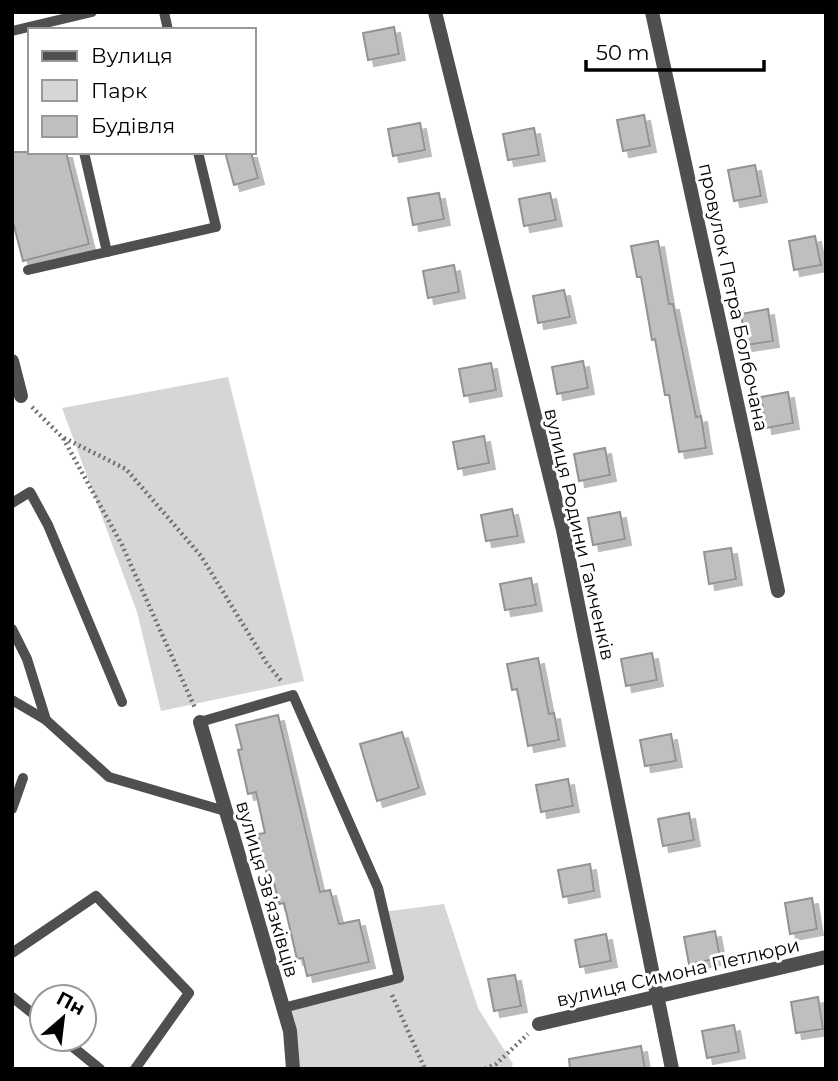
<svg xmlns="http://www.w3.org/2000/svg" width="838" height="1081" font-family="Montserrat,sans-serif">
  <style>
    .green { fill: #d6d6d6 }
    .building { fill: #bfbfbf; stroke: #939393; stroke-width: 2; filter: url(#shadow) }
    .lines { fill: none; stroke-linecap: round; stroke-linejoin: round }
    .path { stroke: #717171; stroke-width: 4.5; stroke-dasharray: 2 3.5; stroke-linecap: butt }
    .lane { stroke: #4f4f4f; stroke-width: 10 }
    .street { stroke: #4f4f4f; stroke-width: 14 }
    .labels { text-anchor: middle; stroke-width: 6; stroke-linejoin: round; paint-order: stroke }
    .street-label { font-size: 19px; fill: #000; stroke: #fff }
  </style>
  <defs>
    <filter id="shadow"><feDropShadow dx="6" dy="6" stdDeviation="0" flood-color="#0004"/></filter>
  </defs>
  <rect width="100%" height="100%" fill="#fff"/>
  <!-- green -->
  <g class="green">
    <path d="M228 377 304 681 161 711 137 612 62 408Z"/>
    <path d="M444 904 478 1008 513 1064 510 1069H293L283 1008 398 978 383 912Z"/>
  </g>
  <!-- building -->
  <g class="building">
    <path d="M394 27 399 54 368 60 363 33Z"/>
    <path d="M644 115 650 146 623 151 617 120Z"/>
    <path d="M420 123 425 150 393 156 388 129Z"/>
    <path d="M534 128 539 155 508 160 503 134Z"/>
    <path d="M12 152H66L89 244 23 261 12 218Z"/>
    <path d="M225 152H251L258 178 234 185Z"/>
    <path d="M755 165 761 196 734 201 728 170Z"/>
    <path d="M439 193 444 219 413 225 408 198Z"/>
    <path d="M550 193 556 220 524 226 519 199Z"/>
    <path d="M815 236 821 265 794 270 789 241Z"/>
    <path d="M658 241 669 304H673L696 417 701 416 706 448 679 452 669 395H665L655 339 652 340 641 277H637L631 246Z"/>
    <path d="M454 265 459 292 428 298 423 271Z"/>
    <path d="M564 290 570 317 538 323 533 296Z"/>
    <path d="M768 309 773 341 746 345 741 314Z"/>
    <path d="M583 361 588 388 557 394 552 367Z"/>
    <path d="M491 363 496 390 464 396 459 369Z"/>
    <path d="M788 392 793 423 766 428 761 397Z"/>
    <path d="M484 436 489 463 458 469 453 442Z"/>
    <path d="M605 448 610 475 579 481 574 454Z"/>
    <path d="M512 509 518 536 486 541 481 515Z"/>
    <path d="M620 512 625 539 593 545 588 518Z"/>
    <path d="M731 548 736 579 709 584 704 552Z"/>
    <path d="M531 578 536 605 505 610 500 584Z"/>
    <path d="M652 653 657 680 626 686 621 659Z"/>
    <path d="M538 658 549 714 554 713 559 740 528 746 517 689 512 690 507 664Z"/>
    <path d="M278 715 320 892 330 890 339 924 359 920 369 962 307 976 303 958 297 959 284 903 279 904 274 883 269 885 258 834 265 833 256 792 248 794 238 750 242 749 236 725Z"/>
    <path d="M402 732 419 788 377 801 360 744Z"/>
    <path d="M671 734 676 761 645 766 640 740Z"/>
    <path d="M568 779 573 806 541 812 536 785Z"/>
    <path d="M689 813 694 840 663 846 658 819Z"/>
    <path d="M590 864 594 891 563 897 558 870Z"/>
    <path d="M812 898 817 929 790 934 785 903Z"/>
    <path d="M715 931 720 958 689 964 684 937Z"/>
    <path d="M606 934 611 961 580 967 575 940Z"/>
    <path d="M515 975 521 1006 494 1011 488 979Z"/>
    <path d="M818 997 823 1029 796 1033 791 1002Z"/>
    <path d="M734 1025 739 1052 707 1058 702 1031Z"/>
    <path d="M641 1046 645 1069H570L569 1059Z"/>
  </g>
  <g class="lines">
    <!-- path -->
    <g class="path">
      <path d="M32 407 63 438 122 545 195 708"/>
      <path d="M64 438 126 469 201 556 266 662 282 682"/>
      <path d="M392 995 425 1069"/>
      <path d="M485 1069 496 1064 528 1034"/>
    </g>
    <!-- lane -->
    <g class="lane">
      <path d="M164 12 168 30"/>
      <path d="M12 31 92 12"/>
      <path d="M84 152 107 252"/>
      <path d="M28 270 216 227 198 152"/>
      <path d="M12 503 30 492 48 525 122 702"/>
      <path d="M12 629 27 659 46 720"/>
      <path d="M12 700 46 720 109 777 225 811"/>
      <path d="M200 722 293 695 378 888 399 978 283 1008"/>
      <path d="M12 809 23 778"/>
      <path d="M12 953 96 896 189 993 135 1069"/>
      <path d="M12 997 42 1021"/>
      <path d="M63 1039 100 1069"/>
    </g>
    <!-- street -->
    <g class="street">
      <path d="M435 12 563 530 672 1069"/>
      <path d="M652 12 778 591"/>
      <path d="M12 361 21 396"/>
      <path d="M200 722 290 1031 293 1069"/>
      <path d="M539 1024 826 957"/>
    </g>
  </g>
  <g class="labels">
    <!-- street labels -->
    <g class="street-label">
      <text transform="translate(734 297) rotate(78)" y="7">провулок Петра Болбочана</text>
      <text transform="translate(580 534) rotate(77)" y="7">вулиця Родини Гамченків</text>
      <text transform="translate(268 889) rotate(74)" y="7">вулиця Звʼязківців</text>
      <text transform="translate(678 972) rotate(-13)" y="7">вулиця Симона Петлюри</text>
    </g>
  </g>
  <!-- border -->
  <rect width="838" height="1081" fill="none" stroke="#000000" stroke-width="28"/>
  <!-- legend -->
  <rect x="28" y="28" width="228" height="126" fill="#ffffff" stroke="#999999" stroke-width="2"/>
  <rect x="42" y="51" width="35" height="10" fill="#4f4f4f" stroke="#999999" stroke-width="2"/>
  <text x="91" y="63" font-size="21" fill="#000000">Вулиця</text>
  <rect x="42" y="80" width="35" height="21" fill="#d6d6d6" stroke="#999999" stroke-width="2"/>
  <text x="91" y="98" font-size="21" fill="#000000">Парк</text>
  <rect x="42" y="116" width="35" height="21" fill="#bfbfbf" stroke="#999999" stroke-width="2"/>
  <text x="91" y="133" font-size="21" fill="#000000">Будівля</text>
  <!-- north arrow -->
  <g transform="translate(63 1018) rotate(28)"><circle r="33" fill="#ffffff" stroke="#999999" stroke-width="2"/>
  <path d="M0-5L12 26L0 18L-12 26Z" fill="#000000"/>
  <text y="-10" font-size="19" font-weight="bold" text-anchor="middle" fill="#000000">Пн</text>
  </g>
  <!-- scale -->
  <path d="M586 60v10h178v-10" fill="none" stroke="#000000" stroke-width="3.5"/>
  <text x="596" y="60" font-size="21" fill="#000000" stroke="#ffffff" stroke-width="5" paint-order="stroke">50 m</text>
</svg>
